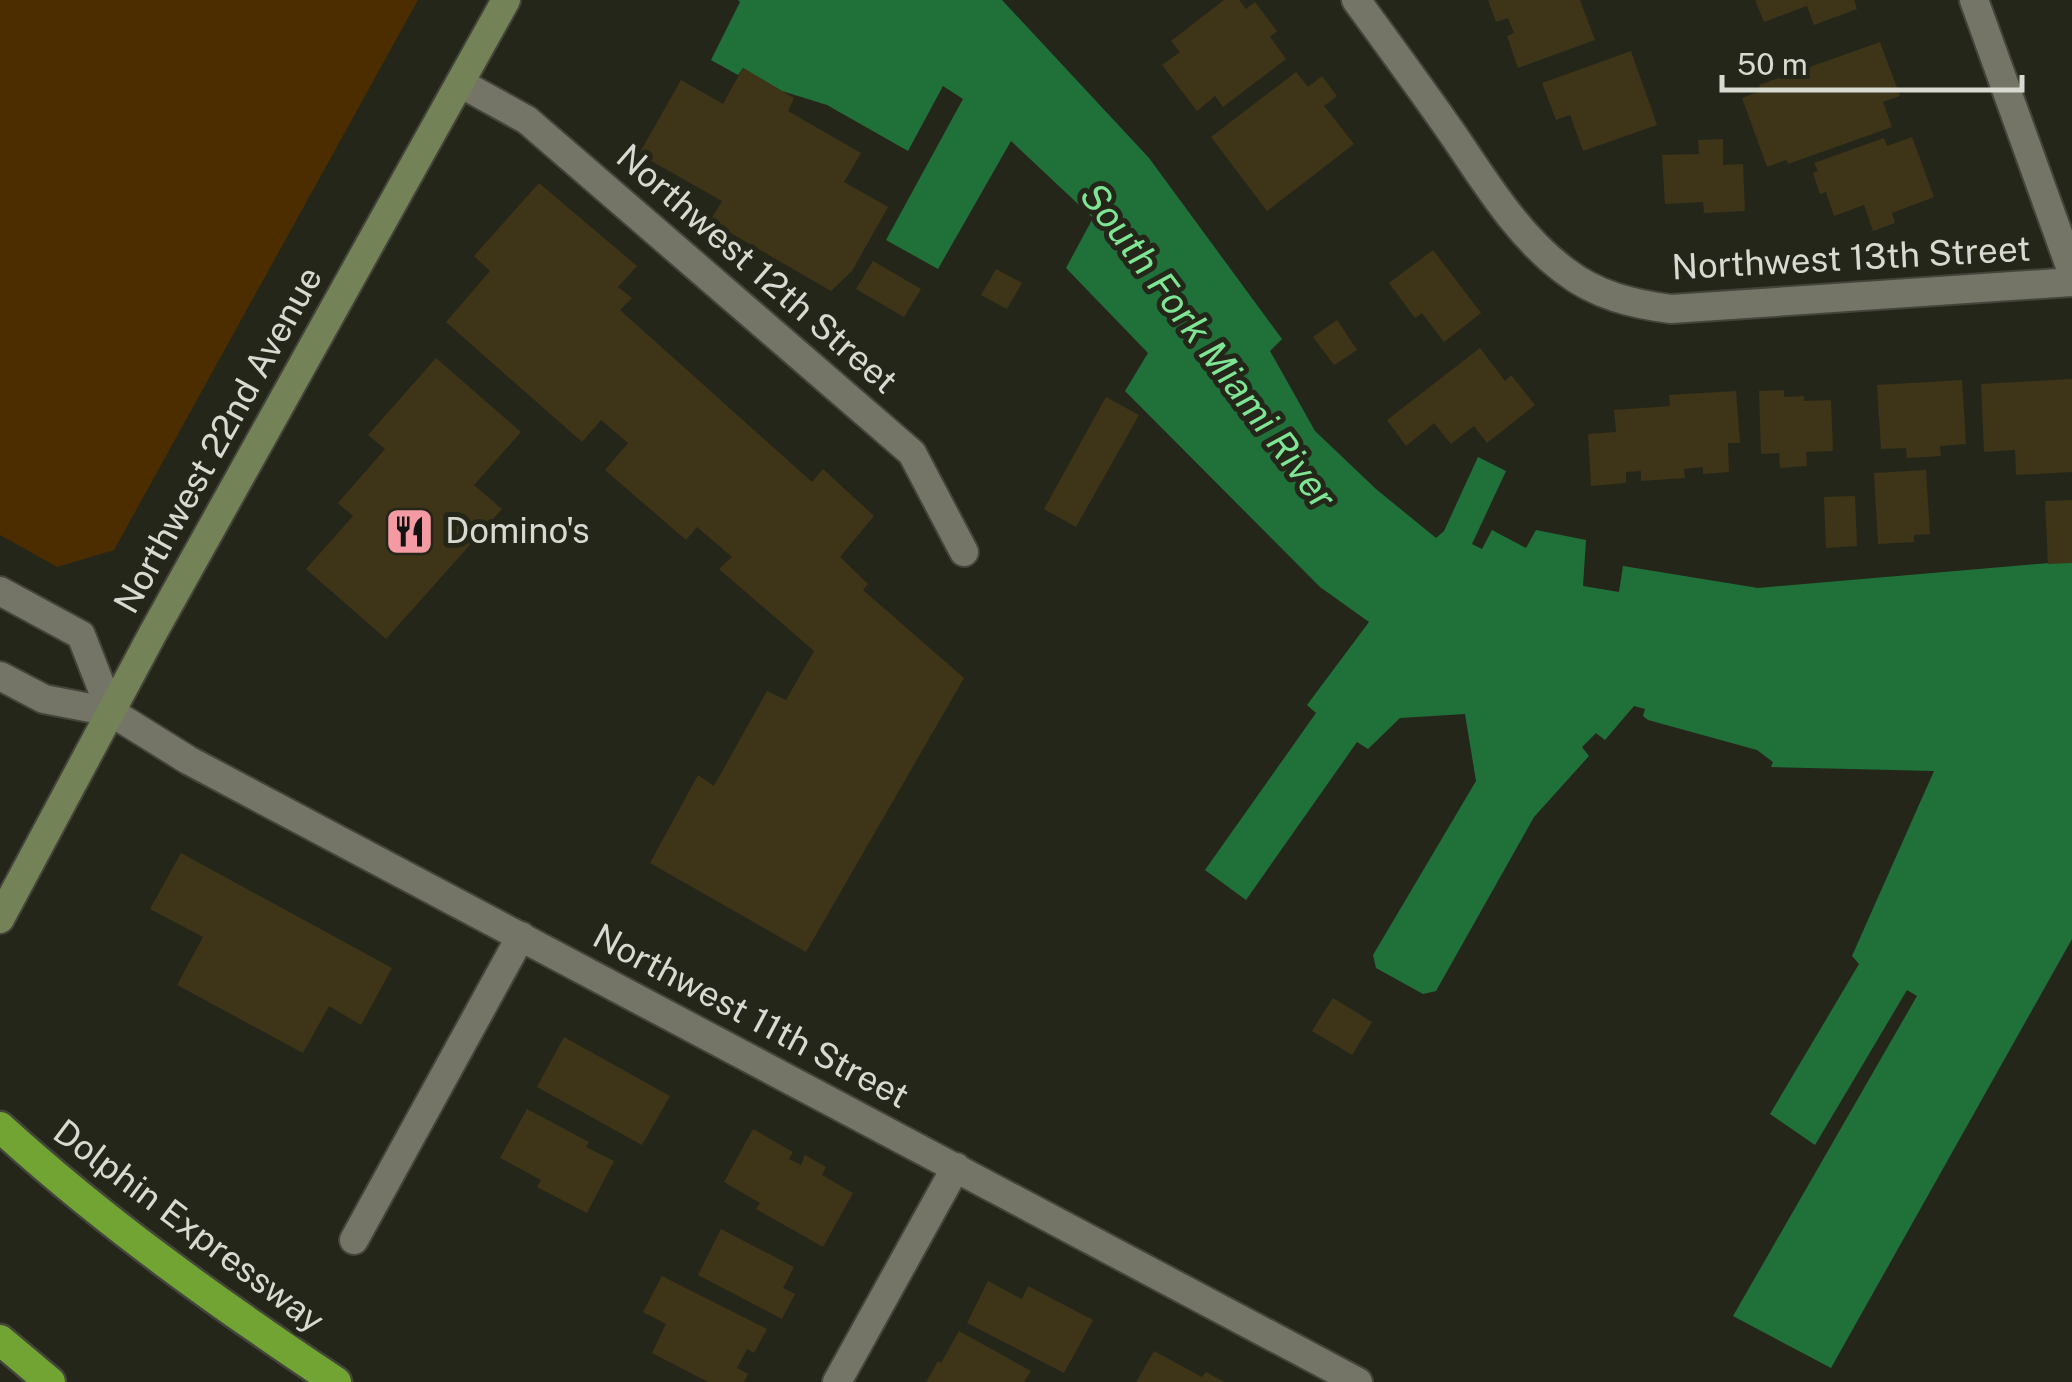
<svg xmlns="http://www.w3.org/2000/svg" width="2072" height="1382" font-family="'Public Sans',sans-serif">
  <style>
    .green { fill: #4b2d00 }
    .water { fill: #207139 }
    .building { fill: #3e3417 }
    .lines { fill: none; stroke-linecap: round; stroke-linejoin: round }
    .minor-casing { stroke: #43443a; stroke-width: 32 }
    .tertiary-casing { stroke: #43443a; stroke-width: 32 }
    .secondary-casing { stroke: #43443a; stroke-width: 32 }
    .motorway-casing { stroke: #43443a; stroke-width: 35 }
    .minor { stroke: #747567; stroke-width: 28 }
    .tertiary { stroke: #747567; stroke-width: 28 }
    .secondary { stroke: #738357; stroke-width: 28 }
    .motorway { stroke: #72a433; stroke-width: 30 }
    .labels { text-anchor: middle; stroke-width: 10; stroke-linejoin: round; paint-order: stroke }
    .street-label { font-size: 35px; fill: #d8d9d1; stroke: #25261a }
    .poi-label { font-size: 35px; fill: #d8d9d1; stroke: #25261a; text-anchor: start }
    .water-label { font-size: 38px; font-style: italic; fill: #7ee595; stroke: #25261a }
  </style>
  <rect width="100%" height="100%" fill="#25261a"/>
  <!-- green -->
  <path class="green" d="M0 0H418L114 550 57 567 0 535Z"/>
  <!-- water -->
  <path class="water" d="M738 0H1002L1149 158 1282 339 1270 351 1315 431 1376 489 1436 538 1444 531 1478 457 1506 471 1472 544 1482 549 1492 530 1526 548 1536 530 1586 540 1583 586 1619 592 1623 566 1758 588 2072 561V939L1831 1368 1733 1316 1917 996 1907 990 1815 1145 1770 1114 1859 964 1852 956 1934 771 1771 767 1773 762 1757 750 1648 720 1643 716 1645 709 1634 706 1605 740 1596 733 1582 747 1589 756 1534 817 1436 991 1423 994 1376 968 1373 955 1476 781 1465 714 1400 718 1368 749 1357 742 1246 900 1205 870 1316 713 1307 705 1369 622 1320 587 1125 391 1148 353 1066 268 1093 218 1011 141 938 269 886 240 963 99 943 86 908 151 827 105 782 91 743 68 738 75 711 60 740 2Z"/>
  <!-- building -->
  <g class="building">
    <path d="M1224 0H1239L1246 9 1255 2 1277 31 1270 37 1286 59 1223 107 1215 96 1197 111 1162 65 1180 52 1171 41Z"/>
    <path d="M1488 0H1580L1595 40 1518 68 1507 36 1514 33 1508 18 1496 22Z"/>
    <path d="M1755 0H1854L1857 9 1814 25 1807 6 1764 22Z"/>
    <path d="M1880 42 1900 96 1883 102 1892 127 1788 164 1786 160 1767 167 1742 98 1761 91 1759 85Z"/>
    <path d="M1631 51 1657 125 1583 151 1570 115 1556 120 1542 83Z"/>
    <path d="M743 68 794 98 788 111 861 153 844 182 888 207 852 271 831 291 710 221 722 201 639 154 681 80 723 104Z"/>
    <path d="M1296 72 1308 87 1322 76 1337 96 1324 106 1354 144 1267 211 1211 137Z"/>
    <path d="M1912 137 1934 197 1892 213 1895 223 1873 231 1864 205 1834 216 1826 192 1820 194 1813 173 1818 171 1814 163 1884 138 1887 146Z"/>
    <path d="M1723 139V165L1743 164 1745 211 1704 213 1703 202 1665 204 1662 155 1699 154 1698 140Z"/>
    <path d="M539 183 637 266 618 287 632 298 620 310 812 482 823 469 874 516 840 557 868 584 863 590 964 678 806 952 650 863 698 775 714 786 767 691 786 700 814 651 719 569 732 557 697 527 686 540 605 470 628 443 601 420 582 442 446 322 490 271 474 256Z"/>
    <path d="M1433 250 1481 313 1444 342 1422 313 1415 318 1389 283Z"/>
    <path d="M873 261 921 289 904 317 856 289Z"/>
    <path d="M996 269 1022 283 1007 309 981 295Z"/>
    <path d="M1337 320 1357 350 1334 365 1313 337Z"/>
    <path d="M1480 348 1505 381 1511 375 1535 405 1487 443 1474 426 1451 444 1434 423 1406 446 1387 420Z"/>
    <path d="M436 358 521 432 474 485 502 509 386 639 306 569 353 516 338 503 385 449 368 435Z"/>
    <path d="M2072 379V472L2016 475 2015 450 1984 452 1981 384Z"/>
    <path d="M1962 380 1966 444 1940 446 1941 456 1907 458 1906 448 1881 449 1877 385Z"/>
    <path d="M1784 390V397L1804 396V401L1831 400 1833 451 1806 452 1807 466 1780 468 1779 453 1761 454 1759 391Z"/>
    <path d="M1736 391 1740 443H1728L1729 472 1703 474V467L1684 469 1685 478 1641 481V471L1626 472V483L1591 486 1588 434 1616 432 1614 410 1670 406 1669 395Z"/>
    <path d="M1106 397 1139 415 1076 527 1044 509Z"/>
    <path d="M1926 470 1930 534 1914 535V542L1878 544 1874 473Z"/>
    <path d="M1855 496 1857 546 1826 548 1824 497Z"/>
    <path d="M2072 500V563L2048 564 2045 501Z"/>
    <path d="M181 853 392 968 361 1025 329 1006 303 1053 177 985 203 937 150 909Z"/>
    <path d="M1333 998 1372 1022 1352 1055 1312 1031Z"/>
    <path d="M564 1037 670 1096 642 1145 537 1087Z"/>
    <path d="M527 1109 589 1142 586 1147 614 1161 587 1213 537 1187 541 1180 500 1158Z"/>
    <path d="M753 1129 793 1152 789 1159 801 1165 805 1155 826 1167 822 1175 853 1193 823 1247 756 1209 760 1203 724 1182Z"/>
    <path d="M721 1229 794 1267 783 1288 795 1294 782 1319 698 1275Z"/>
    <path d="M662 1276 767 1329 754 1353 747 1349 737 1368 748 1374 744 1382H708L652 1353 666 1324 643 1312Z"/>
    <path d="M988 1281 1022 1299 1028 1286 1093 1320 1064 1373 967 1323Z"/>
    <path d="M959 1331 1031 1371 1024 1382H926L938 1361 941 1363Z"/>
    <path d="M1154 1351 1202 1377 1206 1372 1225 1382H1136Z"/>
  </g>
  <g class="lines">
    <defs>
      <g id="minor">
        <path d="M1356 0C1389 45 1422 90 1454 136 1486 183 1518 236 1565 271 1596 295 1632 304 1671 309L2072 282"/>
        <path d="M1974 0 2072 272"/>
        <path d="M460 83 527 120 912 453 964 552"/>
        <path d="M354 1240 521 936"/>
        <path d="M837 1382 956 1167"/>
      </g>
      <g id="tertiary">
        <path d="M0 591 81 635 111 712"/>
        <path d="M0 676 44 699 111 712 188 760 1358 1382"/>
      </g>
      <path id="secondary" d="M0 919 153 633 506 0"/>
      <g id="motorway">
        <path d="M0 1127C104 1222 219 1304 336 1382"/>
        <path d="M0 1340 50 1382"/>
      </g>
    </defs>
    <!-- minor casing -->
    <use href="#minor" class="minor-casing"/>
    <!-- tertiary casing -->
    <use href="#tertiary" class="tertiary-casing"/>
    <!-- secondary casing -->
    <use href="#secondary" class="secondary-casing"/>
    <!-- motorway casing -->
    <use href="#motorway" class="motorway-casing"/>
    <!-- minor -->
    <use href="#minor" class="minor"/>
    <!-- tertiary -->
    <use href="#tertiary" class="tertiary"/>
    <!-- secondary -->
    <use href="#secondary" class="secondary"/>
    <!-- motorway -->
    <use href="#motorway" class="motorway"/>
  </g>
  <!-- icons -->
  <defs>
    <symbol id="restaurant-square" viewBox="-11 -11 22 22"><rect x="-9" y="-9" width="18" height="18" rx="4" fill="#f49aa2" stroke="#25261a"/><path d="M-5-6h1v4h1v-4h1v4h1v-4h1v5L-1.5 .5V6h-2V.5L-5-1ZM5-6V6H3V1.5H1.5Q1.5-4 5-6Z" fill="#111"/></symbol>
  </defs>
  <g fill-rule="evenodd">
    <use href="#restaurant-square" x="382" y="504" width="55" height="55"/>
  </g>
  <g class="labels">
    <!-- street labels -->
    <g class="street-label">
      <text transform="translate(1851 258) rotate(-3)" y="12">Northwest 13th Street</text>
      <text transform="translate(757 269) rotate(41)" y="12">Northwest 12th Street</text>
      <text transform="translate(218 440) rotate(-61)" y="12">Northwest 22nd Avenue</text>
      <text transform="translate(751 1016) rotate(28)" y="12">Northwest 11th Street</text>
      <text transform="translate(189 1226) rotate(37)" y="12">Dolphin Expressway</text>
    </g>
    <!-- poi labels -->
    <g class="poi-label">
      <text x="445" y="543">Domino's</text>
    </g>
    <!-- water labels -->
    <g class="water-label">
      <text transform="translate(1208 346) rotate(53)" y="13">South Fork Miami River</text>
    </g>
  </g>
  <!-- scale -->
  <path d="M1722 75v15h300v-15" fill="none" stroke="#d8d9d1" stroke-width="5"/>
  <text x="1737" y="75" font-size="30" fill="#d8d9d1" stroke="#25261a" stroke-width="8" paint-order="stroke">50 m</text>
</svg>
